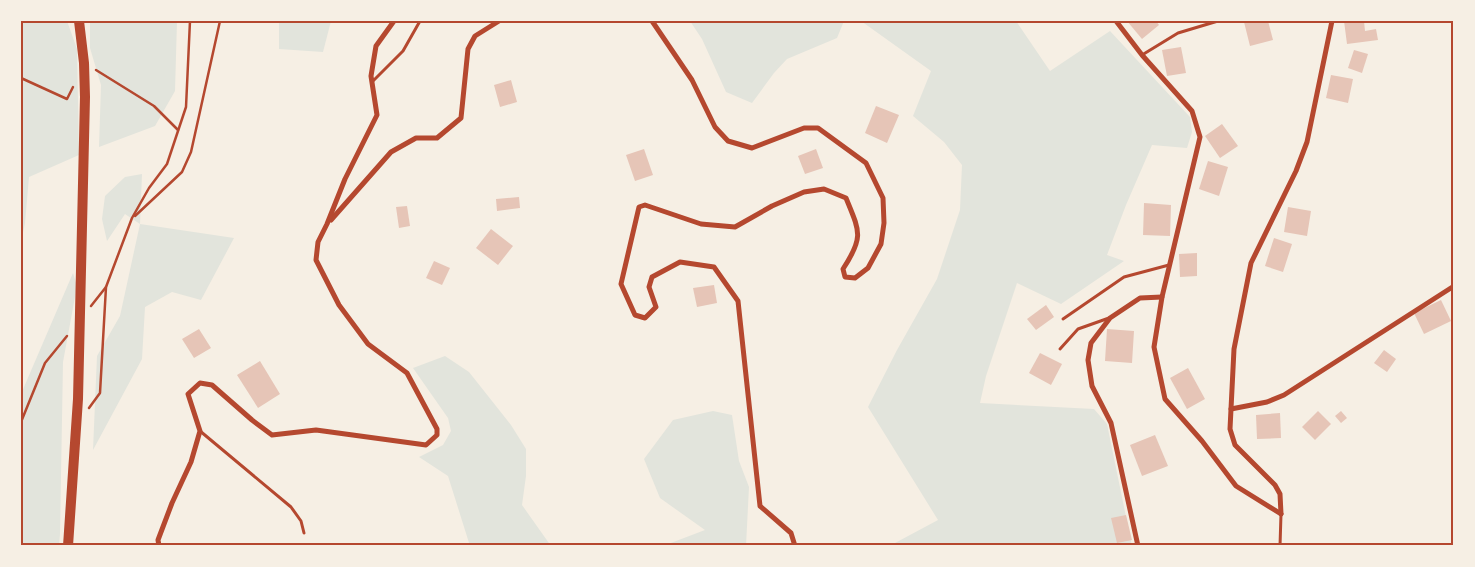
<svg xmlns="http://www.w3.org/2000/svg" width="1475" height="567" font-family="'DM Sans',sans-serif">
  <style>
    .green { fill: #e2e4dc }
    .building { fill: #e6c5b7 }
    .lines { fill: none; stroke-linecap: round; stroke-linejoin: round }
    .path { stroke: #b5482f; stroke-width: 2.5 }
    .service { stroke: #b5482f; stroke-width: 3 }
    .minor { stroke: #b5482f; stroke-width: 5 }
    .trunk { stroke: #b5482f; stroke-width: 10 }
    .neatline { fill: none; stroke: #b5482f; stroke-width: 2 }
  </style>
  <rect width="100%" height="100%" fill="#f6efe4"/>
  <!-- green -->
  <g class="green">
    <path d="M21 21H67L77 49 79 155 29 177 25 223 21 242Z"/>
    <path d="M90 21H177L175 91 155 126 99 147 101 85 90 48Z"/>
    <path d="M279 21H331L323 52 279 49Z"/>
    <path d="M690 21H844L837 38 787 59 774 73 752 103 726 92 702 39Z"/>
    <path d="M861 21H1016L1050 71 1110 31 1190 117 1192 132 1187 148 1152 145 1126 205 1107 255 1124 261 1061 304 1017 283 986 376 980 403 1094 409 1107 424 1132 546H896L895 543 938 520 868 407 897 350 937 279 960 210 962 165 944 142 913 116 931 71Z"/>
    <path d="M142 174 140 224 234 238 201 300 172 292 145 307 142 359 93 450 97 356 120 316 140 224 125 214 107 241 102 219 105 196 125 177Z"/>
    <path d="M73 273 77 286 63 362 60 534 59 546H21V394Z"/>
    <path d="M445 356 469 372 511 425 526 449V476L522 505 551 546H470L448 476 419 457 443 445 451 431 448 418 413 368Z"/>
    <path d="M713 411 732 415 739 461 749 487 746 546H663L705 530 660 498 644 459 673 420Z"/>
  </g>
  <!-- building -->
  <g class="building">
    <path d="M1127 21H1156L1159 25 1142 39Z"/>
    <path d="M1247 21H1268L1273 40 1250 46 1244 22Z"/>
    <path d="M1344 21H1364L1365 31 1376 29 1378 40 1347 44Z"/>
    <path d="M1181 47 1186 73 1167 76 1162 50Z"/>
    <path d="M1354 50 1368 54 1362 73 1348 68Z"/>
    <path d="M1331 75 1353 79 1348 103 1326 98Z"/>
    <path d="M511 80 517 102 500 107 494 85Z"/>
    <path d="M876 106 899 115 887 143 865 133Z"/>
    <path d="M1222 124 1238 146 1220 158 1205 136Z"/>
    <path d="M644 149 653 175 635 181 626 155Z"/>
    <path d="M816 149 823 168 805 174 798 156Z"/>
    <path d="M1208 161 1228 167 1219 196 1199 189Z"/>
    <path d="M519 197 520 208 497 211 496 199Z"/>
    <path d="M1144 203 1171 205 1170 236 1143 235Z"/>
    <path d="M407 206 410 226 399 228 396 207Z"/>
    <path d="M1288 207 1311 211 1307 236 1284 232Z"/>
    <path d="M491 229 513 246 498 265 476 248Z"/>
    <path d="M1274 238 1292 244 1283 272 1265 266Z"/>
    <path d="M1197 253V276L1180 277 1179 254Z"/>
    <path d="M434 261 450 268 442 285 426 278Z"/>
    <path d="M714 285 717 303 697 307 693 288Z"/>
    <path d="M1441 300 1451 321 1424 334 1414 313Z"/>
    <path d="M1046 305 1054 317 1036 330 1027 319Z"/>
    <path d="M199 329 211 348 194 358 182 339Z"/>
    <path d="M1107 329 1134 331 1132 363 1105 361Z"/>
    <path d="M1384 350 1396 359 1387 372 1374 363Z"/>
    <path d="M1040 353 1062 364 1051 385 1029 373Z"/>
    <path d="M260 361 280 394 258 408 237 375Z"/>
    <path d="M1188 368 1205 399 1187 409 1170 378Z"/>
    <path d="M1318 411 1331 424 1315 440 1302 427Z"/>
    <path d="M1341 411 1347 418 1341 423 1335 416Z"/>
    <path d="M1280 413 1281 438 1257 439 1256 415Z"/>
    <path d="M1155 435 1168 466 1142 476 1130 445Z"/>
    <path d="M1126 515 1132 540 1117 543 1111 518Z"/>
  </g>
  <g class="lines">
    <!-- path -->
    <g class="path">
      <path d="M96 70 154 106 178 130"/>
      <path d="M21 78 67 99 73 87"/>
      <path d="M135 216 182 172 191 152 220 21"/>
      <path d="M91 306 106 287"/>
      <path d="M89 408 100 393 106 287 132 218 149 188 167 164 186 107 190 21"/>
      <path d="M21 422 45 363 67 336"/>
    </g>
    <!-- service -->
    <g class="service">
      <path d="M1142 55 1178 33 1218 21"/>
      <path d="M373 81 403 51 420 21"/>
      <path d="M1063 319 1124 277 1169 265"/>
      <path d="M1060 349 1078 329 1109 318"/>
      <path d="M200 431 291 507 301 521 304 533"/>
      <path d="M1280 546 1281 514"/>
    </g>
    <!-- minor -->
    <g class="minor">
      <path d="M652 21 692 80 715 127 728 141 752 148 804 128H818L866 163 883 198 884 223 881 244 868 268 855 278 845 277 843 269C864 237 860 232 846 198L824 189 804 192 772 206 735 227 701 224 645 205 639 207 621 284 635 315 645 318 656 307 649 287 652 277 680 262 714 267 738 301 760 506 791 533 795 546"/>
      <path d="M1116 21 1142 55 1192 111 1200 137 1162 297 1154 347 1165 399 1202 441 1236 486 1281 514"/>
      <path d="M331 220 391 152 416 138H437L461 118 468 49 475 36 499 21"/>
      <path d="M1231 409 1267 402 1284 395 1454 286"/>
      <path d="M1281 514 1280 494 1275 485 1235 445 1230 429 1234 349 1251 263 1296 171 1307 142 1332 21"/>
      <path d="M159 546 158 540 172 503 191 462 200 431 188 394 200 383 212 385 252 420 272 435 316 430 426 445 437 435V429L407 373 368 344 339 305 316 260 318 242 327 224 345 179 377 115 371 76 376 46 394 21"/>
      <path d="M1138 546 1111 423 1092 386 1088 360 1091 343 1110 318 1140 298 1162 297"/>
    </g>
    <!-- trunk -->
    <path class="trunk" d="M68 546 78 399 85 97 84 63 79 21"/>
  </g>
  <!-- border -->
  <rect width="1475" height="567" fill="none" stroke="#f6efe4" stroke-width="45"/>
  <rect x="22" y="22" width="1430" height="522" class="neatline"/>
</svg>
